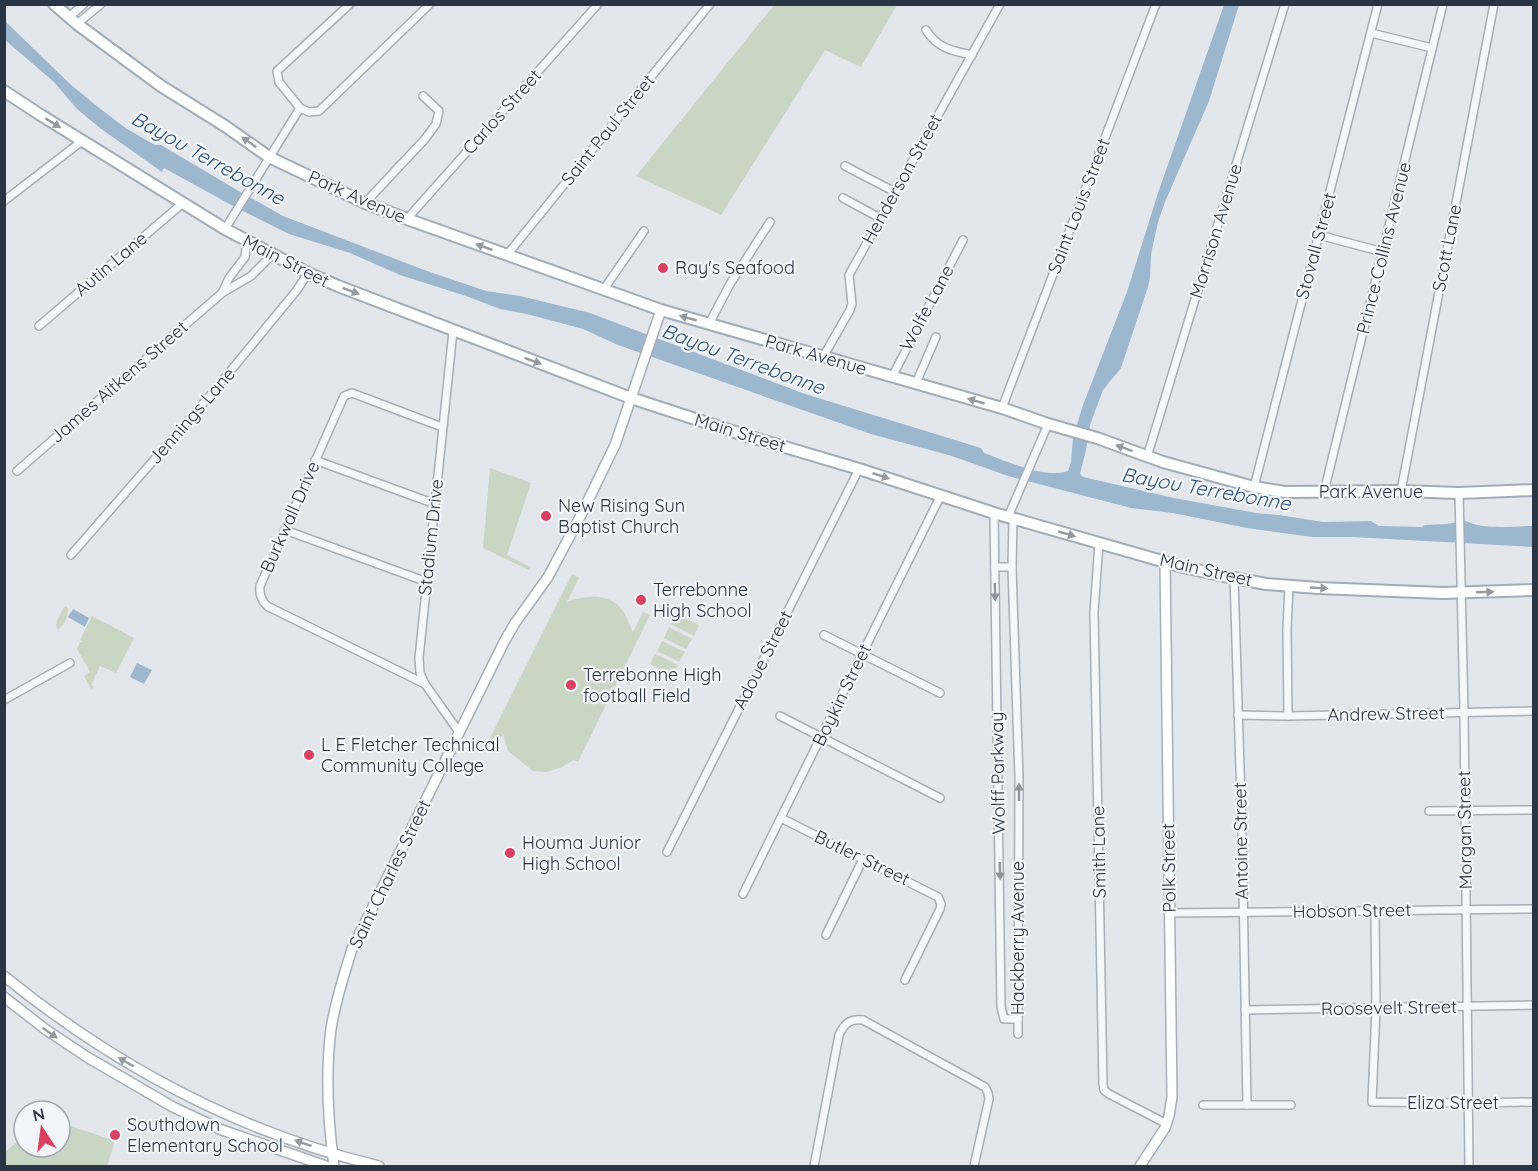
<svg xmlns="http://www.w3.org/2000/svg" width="1538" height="1171" font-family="Quicksand,sans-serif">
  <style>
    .green { fill: #c9d6c3 }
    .water { fill: #9cb7ce }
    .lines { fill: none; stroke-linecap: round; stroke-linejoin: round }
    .street-casing { stroke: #a7aeb7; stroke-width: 10 }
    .secondary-casing { stroke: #a7aeb7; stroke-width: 12 }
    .primary-casing { stroke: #a1acb8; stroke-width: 14 }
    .street { stroke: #f6f7fa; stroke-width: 7 }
    .secondary { stroke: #fff; stroke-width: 9 }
    .primary { stroke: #fff; stroke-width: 10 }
    .oneway { fill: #949aa2 }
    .oneway2 { fill: #9096a0 }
    .poi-dot { fill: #d84160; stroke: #f3f5f9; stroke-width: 2 }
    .labels { text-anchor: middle; stroke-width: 4.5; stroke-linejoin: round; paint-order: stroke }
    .street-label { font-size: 18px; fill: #293545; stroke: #f3f5f9 }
    .poi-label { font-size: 18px; fill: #293545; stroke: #f3f5f9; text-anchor: start }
    .water-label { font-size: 20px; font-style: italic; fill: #30567c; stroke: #f3f5f9 }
  </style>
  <rect width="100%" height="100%" fill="#e3e7ec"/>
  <!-- green -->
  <g class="green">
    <path d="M774 5H897L861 67 825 50 721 215 636 176Z"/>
    <path d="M490 468 531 483 507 555 531 567 529 570 483 548Z"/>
    <path d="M572 574 579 578 567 602C583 596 605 593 619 606 626 613 629 623 633 632L643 612 650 615 578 762 574 760 560 768 546 772 533 771 508 751 503 734 496 746 488 742Z"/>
    <path d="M67 606C70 614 65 624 58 630 53 622 61 615 64 607Z"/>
    <path d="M677 614 699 625 694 636 671 624Z"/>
    <path d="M92 616 134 638 116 673 100 666 91 685 94 687 91 689 84 676 90 672 77 649 80 642H82L80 640Z"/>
    <path d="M669 627 692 639 686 649 664 638Z"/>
    <path d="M662 641 685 652 679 662 657 651Z"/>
    <path d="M655 654 678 665 673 676 650 664Z"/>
    <path d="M65 1124 115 1141 107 1166H5V1152L24 1136V1147H60V1125Z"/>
  </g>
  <!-- water -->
  <g class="water">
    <path d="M1224 5H1239L1209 101 1165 202 1158 222 1151 254 1150 278 1148 287 1121 368 1103 390 1090 425 1086 450 1080 474 1083 477 1174 498 1256 513 1279 515 1323 522 1371 521 1379 526 1422 527 1425 525 1446 524 1466 521C1482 530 1514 526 1533 526V547L1352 537H1312L1247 528 1173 513 1131 508 1008 476 952 456 871 434 618 345 583 329 527 314 500 309 466 296 400 275 350 253 289 234 235 207 164 168 162 172 100 128 77 109 54 82 5 40 4 20 70 84 98 107 127 129 155 145H161L237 190 283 216 427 271 486 291 520 296 590 313 805 394 981 448 984 453C1006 461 1045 479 1068 471L1071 462 1073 438 1083 405 1127 292 1158 193Z"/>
    <path d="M73 609 89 618 85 627 68 617Z"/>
    <path d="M137 663 152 670 144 684 130 677Z"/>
  </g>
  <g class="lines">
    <defs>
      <g id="street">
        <path d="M350 4 277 71 279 82 300 108 309 112 319 111 430 4"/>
        <path d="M69 17 84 4"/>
        <path d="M77 24 101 4"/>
        <path d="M926 30C937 48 952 51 972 55"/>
        <path d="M1371 33 1432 48"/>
        <path d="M845 166 895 192"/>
        <path d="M843 198 880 218"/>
        <path d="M4 201 82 141"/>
        <path d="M365 203 425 139 436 124 439 111 423 96"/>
        <path d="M407 219 598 4"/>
        <path d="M225 229 300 108"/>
        <path d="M1319 235 1383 252"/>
        <path d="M507 255 710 4"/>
        <path d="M604 289 644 231"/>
        <path d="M222 293 229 278 245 257 247 241"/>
        <path d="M709 324 730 284 770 222"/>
        <path d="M39 326 183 203"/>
        <path d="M453 331 419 658 420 673 425 684 459 732"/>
        <path d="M823 357 850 310 852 304 849 275 1000 4"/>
        <path d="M892 377 963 240"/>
        <path d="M916 383 936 337"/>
        <path d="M1002 408 1156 4"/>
        <path d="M1147 457 1285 4"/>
        <path d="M315 460 435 504"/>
        <path d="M17 471 222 293 251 276 273 254"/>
        <path d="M1254 487 1378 4"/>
        <path d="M1401 491 1494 4"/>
        <path d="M1324 492 1443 4"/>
        <path d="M1459 493 1464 712 1469 1166"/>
        <path d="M994 513 1001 1007 1004 1019H1018"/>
        <path d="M1008 517 1048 424"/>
        <path d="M1013 518 1012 567 1019 778 1018 1034"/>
        <path d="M285 530 427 582"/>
        <path d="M1099 543 1094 612 1103 1084 1104 1090 1109 1094 1167 1124"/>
        <path d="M71 555 214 391 297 290 308 273"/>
        <path d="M995 567H1012"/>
        <path d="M1234 578 1242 832 1247 1105"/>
        <path d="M824 635 940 693"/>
        <path d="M425 684 267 606C261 600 259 594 260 586L344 396 352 393 442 427"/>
        <path d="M4 700 70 663"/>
        <path d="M1238 715 1288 716 1534 711"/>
        <path d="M780 716 940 798"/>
        <path d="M1288 716 1287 629 1289 585"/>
        <path d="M1429 811 1534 810"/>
        <path d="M781 818 938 897 941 904 940 909 905 980"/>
        <path d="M667 852 859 469"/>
        <path d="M743 894 941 495"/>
        <path d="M1375 911 1376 1008 1372 1102 1468 1103 1534 1102"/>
        <path d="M1170 913 1534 909"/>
        <path d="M826 935 863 859"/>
        <path d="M1245 1010 1534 1005"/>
        <path d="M1203 1105H1291"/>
        <path d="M814 1166 839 1035C844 1024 850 1018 863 1020L985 1087 988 1093 989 1099 974 1166"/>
      </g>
      <g id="secondary">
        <path d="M4 976C115 1066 240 1133 379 1166"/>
        <path d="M4 997 45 1029 87 1057 173 1107 222 1130 326 1166"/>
        <path d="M334 1166C328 1121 325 1075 331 1029 335 1002 344 975 352 949L504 642 515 623 548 577 581 515 615 445 661 310"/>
        <path d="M1140 1166 1165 1128 1169 1116 1172 1097 1165 562"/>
      </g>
      <g id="primary">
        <path d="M54 4 77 24 161 86 225 126 269 157 365 203 407 219 661 310 1002 408 1048 424 1097 438 1163 462 1254 487 1285 492 1401 491 1459 493 1534 490"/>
        <path d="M4 91 39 114 225 229 308 273 338 286 631 398 744 435 859 469 994 513 1183 567 1224 576 1266 584 1318 588 1443 593 1534 590"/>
      </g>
    </defs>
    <!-- street casing -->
    <use href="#street" class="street-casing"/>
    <!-- secondary casing -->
    <use href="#secondary" class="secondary-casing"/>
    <!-- primary casing -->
    <use href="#primary" class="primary-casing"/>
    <!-- street -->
    <use href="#street" class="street"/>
    <!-- secondary -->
    <use href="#secondary" class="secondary"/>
    <!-- primary -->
    <use href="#primary" class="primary"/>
  </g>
  <!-- one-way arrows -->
  <defs><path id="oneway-solid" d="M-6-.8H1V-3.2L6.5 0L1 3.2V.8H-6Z" transform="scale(1.5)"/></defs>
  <g class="oneway">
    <use href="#oneway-solid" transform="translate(53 123) rotate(32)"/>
    <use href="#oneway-solid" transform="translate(249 142) rotate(-145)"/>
    <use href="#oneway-solid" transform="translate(484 247) rotate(-160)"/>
    <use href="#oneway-solid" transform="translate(351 291) rotate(21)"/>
    <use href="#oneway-solid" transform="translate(688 318) rotate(-164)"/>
    <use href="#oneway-solid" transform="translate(533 361) rotate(20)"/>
    <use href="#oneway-solid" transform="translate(976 401) rotate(-164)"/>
    <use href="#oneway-solid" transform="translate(1124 448) rotate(-160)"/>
    <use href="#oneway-solid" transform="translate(881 476) rotate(18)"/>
    <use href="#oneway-solid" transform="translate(1067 534) rotate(16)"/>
    <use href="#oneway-solid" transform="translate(1319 588) rotate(3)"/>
    <use href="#oneway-solid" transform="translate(1485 592) rotate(-2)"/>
    <use href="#oneway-solid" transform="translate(50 1033) rotate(35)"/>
    <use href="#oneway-solid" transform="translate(126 1062) rotate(-150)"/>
    <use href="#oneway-solid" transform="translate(303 1143) rotate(-161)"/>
  </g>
  <g class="oneway2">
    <use href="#oneway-solid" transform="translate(995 592) rotate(89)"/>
    <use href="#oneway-solid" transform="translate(1019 792) rotate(-90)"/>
    <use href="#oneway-solid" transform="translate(1000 871) rotate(89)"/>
  </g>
  <!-- markers -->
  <g class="poi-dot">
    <circle cx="663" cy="268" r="6"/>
    <circle cx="546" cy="516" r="6"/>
    <circle cx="641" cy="600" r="6"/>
    <circle cx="571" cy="685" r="6"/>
    <circle cx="309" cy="755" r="6"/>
    <circle cx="510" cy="853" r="6"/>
    <circle cx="115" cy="1135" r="6"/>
  </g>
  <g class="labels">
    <!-- street labels -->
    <g class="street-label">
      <text transform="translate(502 112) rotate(-48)" y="6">Carlos Street</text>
      <text transform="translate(608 130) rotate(-51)" y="6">Saint Paul Street</text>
      <text transform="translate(902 179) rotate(-61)" y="6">Henderson Street</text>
      <text transform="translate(357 197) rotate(24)" y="6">Park Avenue</text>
      <text transform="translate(1079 206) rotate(-69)" y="6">Saint Louis Street</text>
      <text transform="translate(1216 231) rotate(-73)" y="6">Morrison Avenue</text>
      <text transform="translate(1316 246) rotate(-75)" y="6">Stovall Street</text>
      <text transform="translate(1384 248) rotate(-76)" y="6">Prince Collins Avenue</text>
      <text transform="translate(1447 248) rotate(-79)" y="6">Scott Lane</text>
      <text transform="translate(286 261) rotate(27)" y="6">Main Street</text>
      <text transform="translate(111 264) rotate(-40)" y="6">Autin Lane</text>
      <text transform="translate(927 308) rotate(-62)" y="6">Wolfe Lane</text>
      <text transform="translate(816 355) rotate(16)" y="6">Park Avenue</text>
      <text transform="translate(119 382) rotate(-41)" y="6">James Aitkens Street</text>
      <text transform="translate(192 416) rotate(-49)" y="6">Jennings Lane</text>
      <text transform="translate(740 433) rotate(17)" y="6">Main Street</text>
      <text x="1371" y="498">Park Avenue</text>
      <text transform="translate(290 517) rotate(-66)" y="6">Burkwall Drive</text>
      <text transform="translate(431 537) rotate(-84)" y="6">Stadium Drive</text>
      <text transform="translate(1206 570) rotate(13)" y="6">Main Street</text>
      <text transform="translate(763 660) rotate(-63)" y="6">Adoue Street</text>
      <text transform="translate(842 695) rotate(-64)" y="6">Boykin Street</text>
      <text transform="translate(1386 714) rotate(-1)" y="6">Andrew Street</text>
      <text transform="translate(998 773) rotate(-91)" y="6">Wolff Parkway</text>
      <text transform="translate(1465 830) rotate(-91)" y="6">Morgan Street</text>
      <text transform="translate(1241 841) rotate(-91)" y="6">Antoine Street</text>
      <text transform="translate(1099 852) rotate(-91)" y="6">Smith Lane</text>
      <text transform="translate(862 858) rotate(26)" y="6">Butler Street</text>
      <text transform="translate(1169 868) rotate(-91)" y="6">Polk Street</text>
      <text transform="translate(390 874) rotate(-64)" y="6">Saint Charles Street</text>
      <text transform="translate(1352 911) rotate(-1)" y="6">Hobson Street</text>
      <text transform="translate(1018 938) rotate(-90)" y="6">Hackberry Avenue</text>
      <text transform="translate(1389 1008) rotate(-1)" y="6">Roosevelt Street</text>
      <text x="1453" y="1109">Eliza Street</text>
    </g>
    <!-- poi labels -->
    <g class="poi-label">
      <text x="675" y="274">Ray's Seafood</text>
      <text x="558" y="512">New Rising Sun<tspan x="558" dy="21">Baptist Church</tspan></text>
      <text x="653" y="596">Terrebonne<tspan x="653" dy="21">High School</tspan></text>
      <text x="583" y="681">Terrebonne High<tspan x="583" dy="21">football Field</tspan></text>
      <text x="321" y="751">L E Fletcher Technical<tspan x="321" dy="21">Community College</tspan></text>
      <text x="522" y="849">Houma Junior<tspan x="522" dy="21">High School</tspan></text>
      <text x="127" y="1131">Southdown<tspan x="127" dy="21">Elementary School</tspan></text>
    </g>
    <!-- water labels -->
    <g class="water-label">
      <text transform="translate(208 158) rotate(29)" y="7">Bayou Terrebonne</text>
      <text transform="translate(743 359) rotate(20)" y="7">Bayou Terrebonne</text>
      <text transform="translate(1206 489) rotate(10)" y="7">Bayou Terrebonne</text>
    </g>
  </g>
  <!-- border -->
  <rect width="1538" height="1171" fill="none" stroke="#293545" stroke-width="12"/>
  <!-- north arrow -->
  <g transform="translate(42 1129) rotate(347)"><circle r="28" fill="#f3f5f9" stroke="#a2a8b1" stroke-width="1.5"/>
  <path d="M0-4.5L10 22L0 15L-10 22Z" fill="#d84160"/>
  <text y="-9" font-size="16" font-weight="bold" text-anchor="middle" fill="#293545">N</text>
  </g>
</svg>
